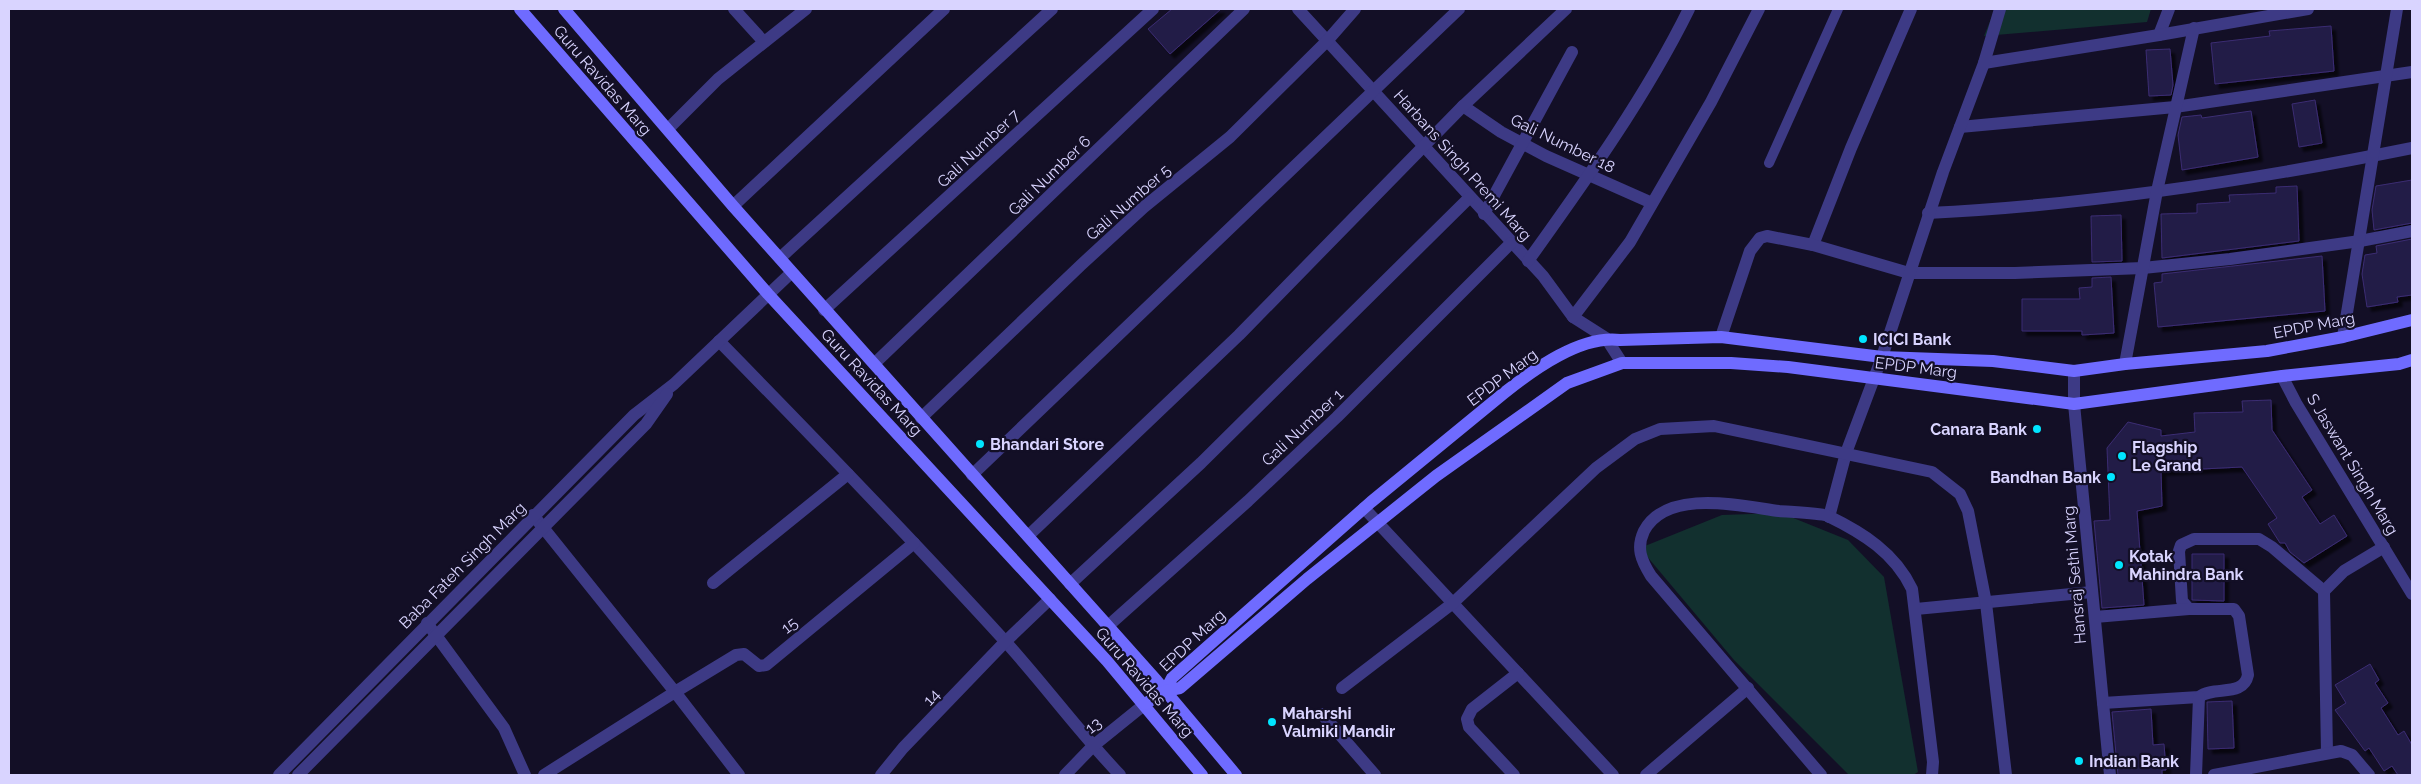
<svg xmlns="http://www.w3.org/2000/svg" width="2421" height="784" font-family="Raleway,sans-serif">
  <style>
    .green { fill: #12302f }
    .building { fill: #241b47; stroke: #3b2d73; filter: url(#shadow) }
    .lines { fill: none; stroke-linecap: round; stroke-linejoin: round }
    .service { stroke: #3d3a85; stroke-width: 10 }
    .minor { stroke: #3d3a85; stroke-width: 12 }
    .tertiary { stroke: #3d3a85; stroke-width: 12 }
    .secondary { stroke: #6f6bff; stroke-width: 12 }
    .poi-dot { fill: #00e5ff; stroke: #130f26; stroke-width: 2 }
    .labels { text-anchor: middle; stroke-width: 4.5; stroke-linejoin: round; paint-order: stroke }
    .street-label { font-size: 16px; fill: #d9d4ff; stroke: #130f26 }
    .poi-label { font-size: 16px; font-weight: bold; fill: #d9d4ff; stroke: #130f26; text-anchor: start }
  </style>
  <defs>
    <filter id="shadow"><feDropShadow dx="4.5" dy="4.5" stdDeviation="1" flood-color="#0009"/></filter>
  </defs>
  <rect width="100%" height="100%" fill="#130f26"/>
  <!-- green -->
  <g class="green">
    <path d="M1995 9H2151L2147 22 1984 36Z"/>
    <path d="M1781 513 1848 540 1884 577 1918 772 1913 775H1849L1734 660 1640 548 1722 515Z"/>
  </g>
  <!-- building -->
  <g class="building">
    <path d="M1172 9H1221L1170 54 1148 29Z"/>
    <path d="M2331 26 2334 71 2215 84 2211 43 2270 36 2269 31Z"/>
    <path d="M2170 49 2173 85 2171 95 2149 96 2146 50Z"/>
    <path d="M2315 100 2322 143 2299 147 2292 104Z"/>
    <path d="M2251 111 2258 157 2182 170 2178 135 2182 117 2201 115 2202 118Z"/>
    <path d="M2412 180V223L2374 230 2372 210 2376 186Z"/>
    <path d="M2297 186 2299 241 2162 258 2161 214 2197 213V204L2230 202 2229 195 2276 193V187Z"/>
    <path d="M2121 215 2122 261 2092 262 2091 216Z"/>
    <path d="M2412 239V295L2397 297 2398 302 2367 307 2362 274 2365 255 2377 253 2376 246Z"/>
    <path d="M2322 256 2325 311 2158 327 2154 283 2162 282V274Z"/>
    <path d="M2111 277 2114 333 2082 335V331H2022V299H2080L2079 288 2092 287V278Z"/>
    <path d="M2271 400 2272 430 2312 490 2302 497 2320 524 2334 515 2347 536 2304 563 2290 552 2285 543H2280L2268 524 2277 518 2242 467 2161 471 2162 506 2137 511 2144 605 2102 608 2094 521 2110 520 2107 448 2128 422 2161 430V436L2195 432 2194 413 2243 412 2242 401Z"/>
    <path d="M2192 554H2224V601L2192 600Z"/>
    <path d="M2370 664 2379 680 2375 683 2388 703 2381 708 2398 735 2404 731 2412 745V775H2398L2392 766 2384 771 2369 748 2365 751 2335 710 2346 703 2335 685Z"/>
    <path d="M2232 701 2234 748 2208 749 2207 702Z"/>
    <path d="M2151 709 2153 745 2164 744 2166 770H2162V775H2118L2112 712Z"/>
  </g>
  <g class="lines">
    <!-- service -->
    <path class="service" d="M1769 163 1838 9"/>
    <!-- minor -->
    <g class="minor">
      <path d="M734 9 764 42"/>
      <path d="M1298 9 1543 276 1573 317 1606 338 1622 363"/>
      <path d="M2159 35 2169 9"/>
      <path d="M1984 63 2159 35 2308 9"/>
      <path d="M1463 106 1501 132 1546 156 1652 203"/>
      <path d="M1960 127 2175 107 2412 72"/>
      <path d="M668 129 718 79 806 9"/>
      <path d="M733 206 944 9"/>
      <path d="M1928 213C2090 205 2254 180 2412 148"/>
      <path d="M1484 214 1572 52"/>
      <path d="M1813 245 1851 148 1911 9"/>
      <path d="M780 258 1052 9"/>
      <path d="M1528 261C1586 180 1645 98 1689 9"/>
      <path d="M824 310 1153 9"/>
      <path d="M1573 317 1630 242 1711 102 1759 9"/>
      <path d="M1721 337 1750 251 1760 238 1767 236 1813 245 1909 273H2015L2143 268 2230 259 2360 241 2412 231"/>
      <path d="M2343 337 2397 9"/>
      <path d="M719 341C815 439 911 538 1004 640 1044 684 1079 732 1120 775"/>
      <path d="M875 363 1244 9"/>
      <path d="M2125 364 2157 191 2194 28"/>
      <path d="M921 418 1081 265 1144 207 1230 137 1327 41 1355 9"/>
      <path d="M972 475 1459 9"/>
      <path d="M1364 508 1613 775"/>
      <path d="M533 515 675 692 736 655 744 654 759 666 766 665 914 543"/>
      <path d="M1829 517 1846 453 1882 357 1943 172 1984 63 2000 9"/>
      <path d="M1028 536 1239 335 1463 106 1566 9"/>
      <path d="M713 583 848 474"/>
      <path d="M1070 584 1201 463 1469 198"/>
      <path d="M1916 609 2092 592"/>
      <path d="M2189 609 2182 601 2179 551 2181 545 2194 539H2259L2272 547 2324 591"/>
      <path d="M2095 617 2189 609H2234L2239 616 2248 675C2243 698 2214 685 2199 697L2103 703"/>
      <path d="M427 623 504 728 525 775"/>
      <path d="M1108 626 1248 501 1337 417 1511 243"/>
      <path d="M1342 688 1453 603 1596 468 1635 439 1660 429 1714 426 1932 472 1960 494 1968 511 1986 603 2006 775"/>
      <path d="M1322 714 1375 775"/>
      <path d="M2327 753 2324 591 2344 571 2384 547"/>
      <path d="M544 775 675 692 739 775"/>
      <path d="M881 775 903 748 1005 642 1050 599"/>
      <path d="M1065 775 1093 746 1145 704"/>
      <path d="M1514 775 1469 727 1467 719 1472 709 1518 673"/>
      <path d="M1646 775 1748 688"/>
      <path d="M1821 775 1651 576C1641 560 1636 548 1644 531 1667 488 1741 506 1779 511 1790 512 1820 513 1828 516 1863 533 1895 553 1912 589L1933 762 1932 775"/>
      <path d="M2196 775 2199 697"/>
      <path d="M2214 775 2341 751 2352 755 2369 775"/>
    </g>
    <!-- tertiary -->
    <g class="tertiary">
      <path d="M2074 371V404L2110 775"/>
      <path d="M2282 376 2296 403 2412 594"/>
      <path d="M279 775 634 415 674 384 791 273"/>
      <path d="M298 775 646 424 667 394"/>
    </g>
    <!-- secondary -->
    <g class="secondary">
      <path d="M520 9 768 294 1107 661 1202 775"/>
      <path d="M564 9 733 206 1157 681 1236 775"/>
      <path d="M1165 691 1172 678 1371 502 1504 393C1534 369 1581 335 1620 340L1721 337 1882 357 1993 361 2074 371 2125 364 2267 351 2343 337 2412 320"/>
      <path d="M1145 704 1165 691 1180 688 1307 579 1436 476 1567 383 1622 363H1731L1788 367 2074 404 2282 376 2399 364 2412 360"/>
    </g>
  </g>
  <!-- markers -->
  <g class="poi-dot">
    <circle cx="1863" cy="339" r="5"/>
    <circle cx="2037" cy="429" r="5"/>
    <circle cx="980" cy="444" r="5"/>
    <circle cx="2122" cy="456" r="5"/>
    <circle cx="2111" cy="477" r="5"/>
    <circle cx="2119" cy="565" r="5"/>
    <circle cx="1272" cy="722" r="5"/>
    <circle cx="2079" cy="761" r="5"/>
  </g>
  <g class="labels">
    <!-- street labels -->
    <g class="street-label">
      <text transform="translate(603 80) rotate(49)" y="6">Guru Ravidas Marg</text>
      <text transform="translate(1563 143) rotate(26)" y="6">Gali Number 18</text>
      <text transform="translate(978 148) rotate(-43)" y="6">Gali Number 7</text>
      <text transform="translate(1463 165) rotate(48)" y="6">Harbans Singh Premi Marg</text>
      <text transform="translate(1049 175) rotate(-44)" y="6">Gali Number 6</text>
      <text transform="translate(1128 202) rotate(-41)" y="6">Gali Number 5</text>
      <text transform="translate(2314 325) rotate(-11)" y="6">EPDP Marg</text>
      <text transform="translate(1916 367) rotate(7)" y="6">EPDP Marg</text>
      <text transform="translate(1502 377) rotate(-37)" y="6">EPDP Marg</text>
      <text transform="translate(872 382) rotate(47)" y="6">Guru Ravidas Marg</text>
      <text transform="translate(1302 427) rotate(-43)" y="6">Gali Number 1</text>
      <text transform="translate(2353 464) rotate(59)" y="6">S Jaswant Singh Marg</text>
      <text transform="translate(462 565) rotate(-45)" y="6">Baba Fateh Singh Marg</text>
      <text transform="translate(2074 575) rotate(-95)" y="6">Hansraj Sethi Marg</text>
      <text transform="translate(789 625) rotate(-39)" y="6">15</text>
      <text transform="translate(1192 640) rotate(-43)" y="6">EPDP Marg</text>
      <text transform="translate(1145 682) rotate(49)" y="6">Guru Ravidas Marg</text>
      <text transform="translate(931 697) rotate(-46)" y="6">14</text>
      <text transform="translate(1093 725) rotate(-39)" y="6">13</text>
    </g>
    <!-- poi labels -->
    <g class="poi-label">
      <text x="1873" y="345">ICICI Bank</text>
      <text x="2027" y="435" text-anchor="end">Canara Bank</text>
      <text x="990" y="450">Bhandari Store</text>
      <text x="2132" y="453">Flagship<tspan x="2132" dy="18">Le Grand</tspan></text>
      <text x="2101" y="483" text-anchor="end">Bandhan Bank</text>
      <text x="2129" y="562">Kotak<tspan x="2129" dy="18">Mahindra Bank</tspan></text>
      <text x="1282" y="719">Maharshi<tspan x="1282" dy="18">Valmiki Mandir</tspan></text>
      <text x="2089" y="767">Indian Bank</text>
    </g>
  </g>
  <!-- border -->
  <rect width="2421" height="784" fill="none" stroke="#d9d4ff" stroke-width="20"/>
</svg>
